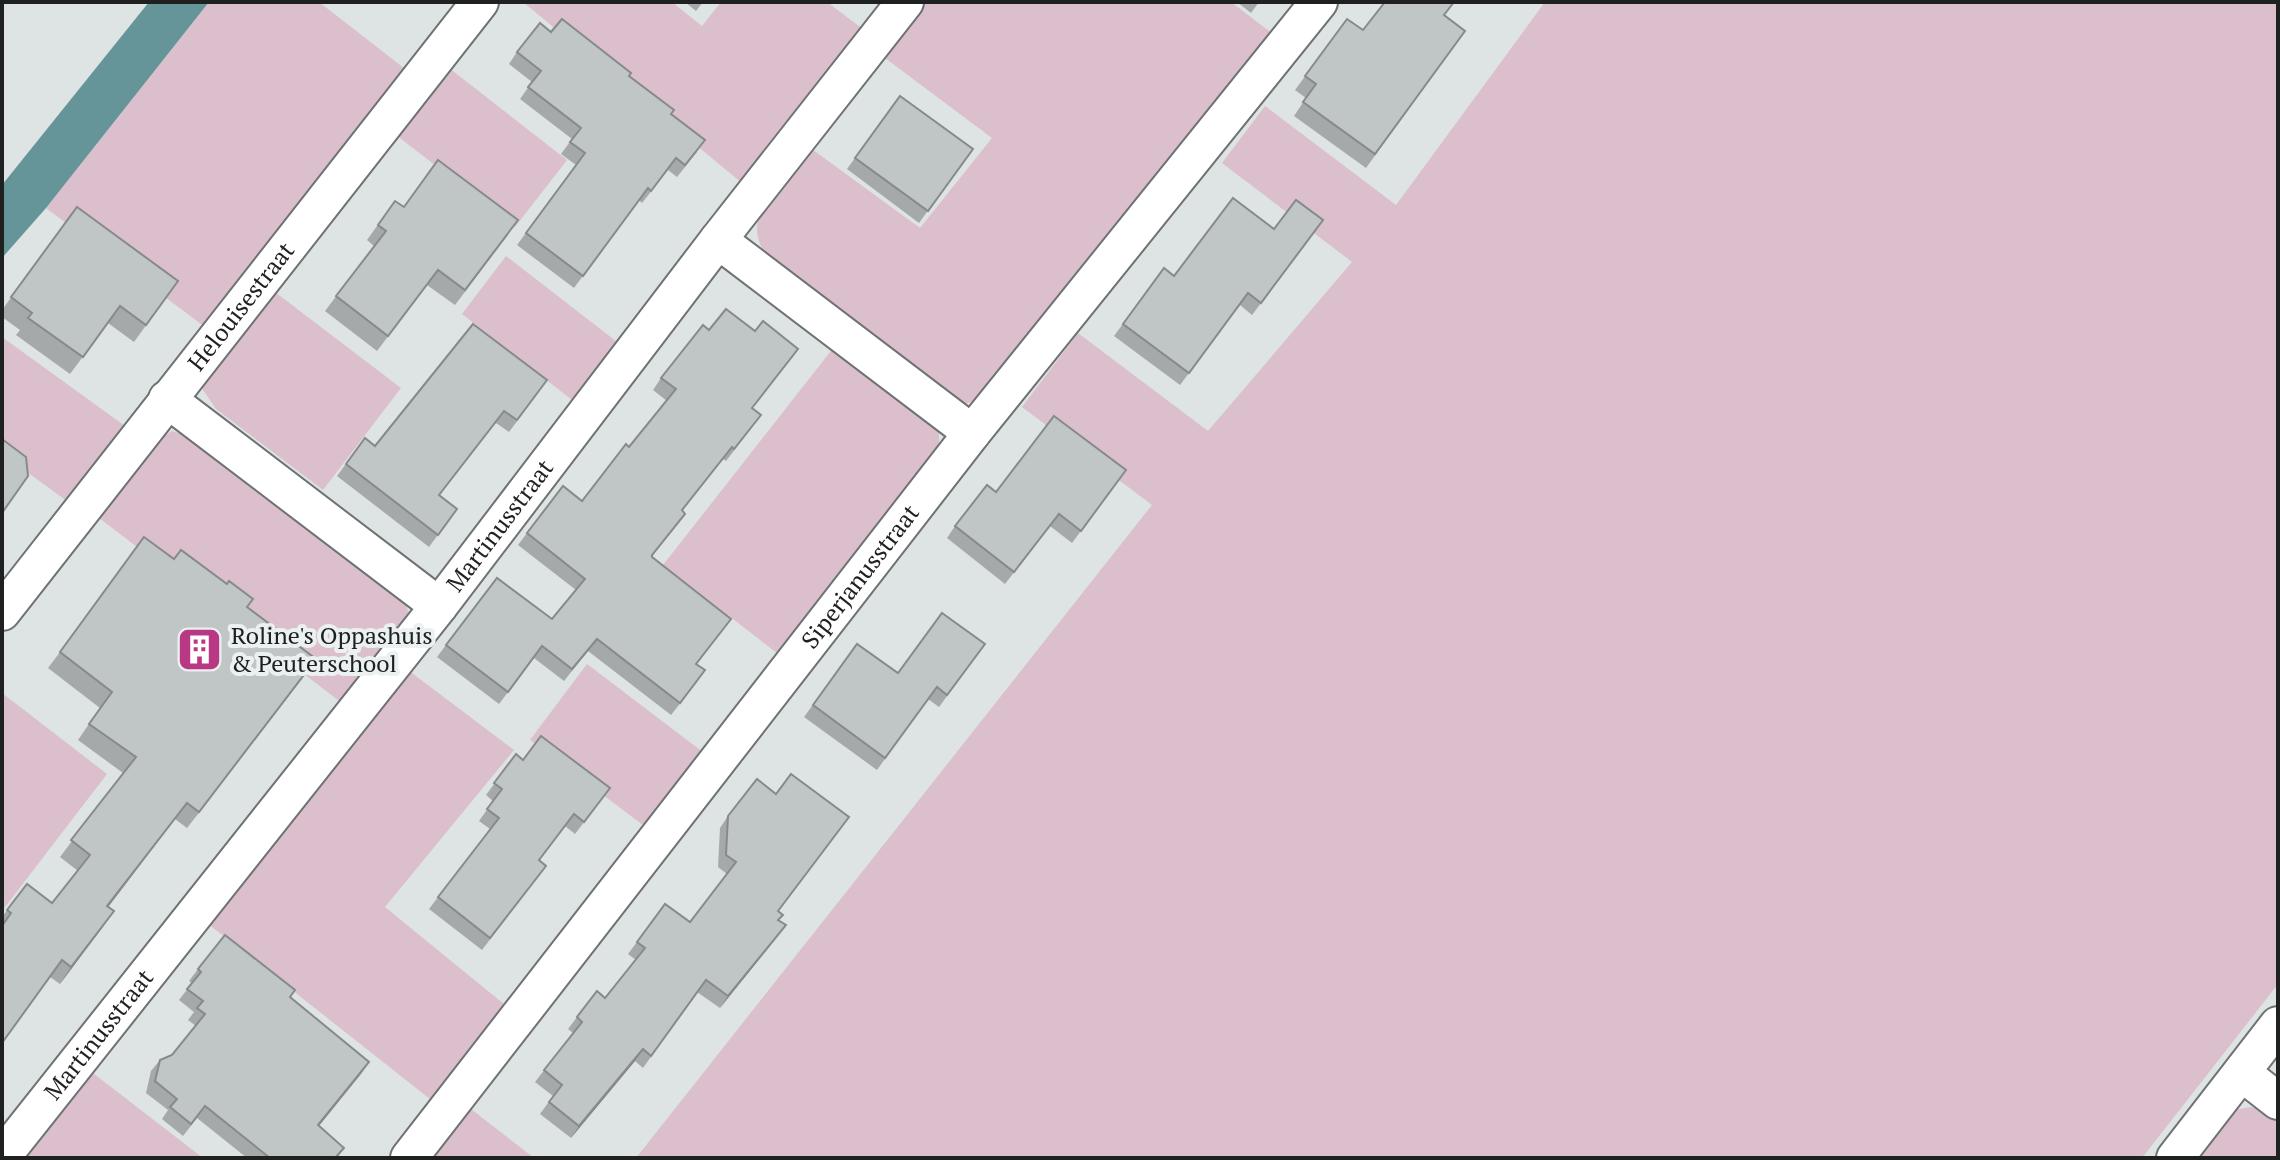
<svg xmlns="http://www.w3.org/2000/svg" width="2280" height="1160" font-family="'PT Serif',serif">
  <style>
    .green { fill: #dcbfcc }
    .water { fill: #659598 }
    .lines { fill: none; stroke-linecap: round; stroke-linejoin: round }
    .street-casing { stroke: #6e7273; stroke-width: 40 }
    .street { stroke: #fff; stroke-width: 36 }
    .wall { fill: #a5a9a9 }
    .shaded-wall { fill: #868a8a }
    .building { fill: #c0c5c5; stroke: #868a8a; stroke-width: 2 }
    .labels { text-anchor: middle; stroke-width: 8; stroke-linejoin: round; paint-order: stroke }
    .street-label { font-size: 24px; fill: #1f2121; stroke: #ebf0f0 }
    .poi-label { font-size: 24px; fill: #1f2121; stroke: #ebf0f0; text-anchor: start }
  </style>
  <rect width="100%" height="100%" fill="#dee3e3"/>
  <!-- green -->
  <g class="green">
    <path d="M209 2H319L409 72 205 327 46 208Z"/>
    <path d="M523 2H672L702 26 721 2H827L872 36 754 193Z"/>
    <path d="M920 2H1231L1277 37 980 399 961 405 768 260C763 250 757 241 757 229 757 206 794 166 809 147L920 228 992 138 881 55Z"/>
    <path d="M1545 2H2278V984L2142 1158H636L1152 505 1022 407 1078 333 1208 431 1352 262 1222 163 1265 106 1396 205Z"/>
    <path d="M440 61 567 160 515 227 387 128Z"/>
    <path d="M506 256 621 345 576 403 462 314Z"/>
    <path d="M271 289 401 388 323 490 216 409 203 390 202 378Z"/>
    <path d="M2 337 125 426 67 501 2 454Z"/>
    <path d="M838 342 939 430V451L782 657 663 565Z"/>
    <path d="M172 431 192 437 405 601 410 618 342 703 99 518 160 438Z"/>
    <path d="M587 664 708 756 651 831 530 740Z"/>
    <path d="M404 667 514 750 385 907 510 1009 435 1103 202 919Z"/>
    <path d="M2 693 107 774 2 911Z"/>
    <path d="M89 1070 203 1158H21Z"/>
    <path d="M467 1106 534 1158H426Z"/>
    <path d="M2251 1107 2270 1111 2278 1117V1158H2194L2234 1110Z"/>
  </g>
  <!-- water -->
  <path class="water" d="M149 2H209L46 208 2 258V185Z"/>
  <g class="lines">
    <defs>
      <g id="street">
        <path d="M718 240 972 433"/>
        <path d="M167 399 439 606"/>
        <path id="s1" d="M2 612 480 2"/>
        <path d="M2242 1073 2278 1101"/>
        <path id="s2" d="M2 1157 439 606 718 240 905 2"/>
        <path id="s3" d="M409 1158 972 433 1319 2"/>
        <path d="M2175 1158 2278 1025"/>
      </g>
    </defs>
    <!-- street casing -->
    <use href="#street" class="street-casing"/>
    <!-- street -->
    <use href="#street" class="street"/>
  </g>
  <!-- wall -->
  <g class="wall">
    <path d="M685 2H703L696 11Z"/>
    <path d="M1237 2H1259L1251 13Z"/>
    <path d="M1445 15 1465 31 1366 168 1294 116 1306 98 1295 90 1347 19 1363 30Z"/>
    <path d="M551 32 629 76 671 114 697 152 677 177 668 170 642 203 639 200 574 288 517 245 576 165 561 154 572 139 520 99 532 82 509 64 517 52Z"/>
    <path d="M900 96 973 149 919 223 847 169Z"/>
    <path d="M395 201 404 207 508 235 455 305 427 285 377 351 325 311 374 246 367 240Z"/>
    <path d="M77 207 178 281 134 342 108 323 70 374 16 335 20 330 2 317V310Z"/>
    <path d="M1274 229 1315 232 1252 315 1240 305 1180 385 1114 336 1164 268 1174 276Z"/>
    <path d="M709 330 789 360 752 408 753 426 726 461 723 459 682 511 685 514 652 556 731 619 697 664V682L671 715 588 651 564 681 534 658 499 704 437 657 446 645 552 619 576 590 518 545 527 533 582 501 629 447 667 401 653 390 661 378Z"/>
    <path d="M539 392 509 432 496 423 439 496 457 509 429 547 337 476 365 438 375 446Z"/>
    <path d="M1126 470 1072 543 1050 526 1005 584 947 538 955 526 996 492Z"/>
    <path d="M174 559 247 607 316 659 187 828 175 819 108 907 102 928 60 984 50 977 2 1043V917L27 884 52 903 78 871 60 857 123 773 78 740 100 708 48 668 60 652Z"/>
    <path d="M857 644 898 673 985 644 939 707 928 699 877 770 804 717Z"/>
    <path d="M516 754 523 760 610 788 575 834 565 826 539 861 546 866 482 950 429 909 490 829 479 821 493 801 486 795Z"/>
    <path d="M728 816 779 912 777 937 720 1008 697 992 643 1068 635 1061 571 1138 540 1114 553 1096 535 1082 573 1033 568 1029 577 1017 605 998 636 960 628 954 665 904 690 922 727 874 718 867 720 828Z"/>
    <path d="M198 969 290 998 369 1062 319 1125 344 1148 337 1158H247L197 1118 183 1136 162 1119 168 1110 146 1093 151 1071 160 1060 172 1055 196 1026 188 1020 194 1012 179 1000 192 983 189 981Z"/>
  </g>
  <!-- shaded-wall -->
  <g class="shaded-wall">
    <path d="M316 659 305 675 187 828 199 812Z"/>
    <path d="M187 803 175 819 96 923 107 906Z"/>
    <path d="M114 911 102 928 60 984 71 967Z"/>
    <path d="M786 925 777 937 720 1008 728 996Z"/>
    <path d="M643 1049 635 1061 571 1138 579 1126Z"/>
    <path d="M369 1062 361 1074 310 1137 318 1125Z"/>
  </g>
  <!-- building -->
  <g class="building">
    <path d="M1385 2H1454L1444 15 1465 31 1375 154 1303 102 1316 84 1305 76 1347 19 1363 30Z"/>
    <path d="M562 19 631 73 629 76 674 110 671 114 705 140 685 165 676 158 651 191 648 188 583 276 526 233 585 153 570 142 581 128 528 87 541 71 517 52 540 23 551 32Z"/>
    <path d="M900 96 973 149 928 211 855 158Z"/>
    <path d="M438 160 518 220 465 290 438 270 388 336 336 296 386 231 378 225 395 201 404 207Z"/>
    <path d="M1233 198 1274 229 1296 200 1323 220 1261 303 1248 293 1189 373 1123 324 1164 268 1174 276Z"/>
    <path d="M77 207 178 281 146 325 120 306 83 357 28 318 32 313 11 297Z"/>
    <path d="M726 309 755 331 763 321 798 349 752 408 761 415 734 449 732 447 682 510 685 514 652 555V557L731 619 696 664 705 670 680 703 597 639 572 669 542 646 508 692 446 645 497 578 552 619 585 579 527 533 563 486 582 501 626 444 629 447 676 389 661 378 703 325 709 330Z"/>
    <path d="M473 324 547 380 517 420 504 411 439 495 457 509 438 535 346 464 365 438 375 446Z"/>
    <path d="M1054 416 1126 470 1081 531 1059 514 1014 572 955 526 987 485 996 492Z"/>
    <path d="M2 439 26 457 28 476 2 513Z"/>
    <path d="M144 537 174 559 181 550 227 584 229 581 253 599 247 607 316 659 199 812 187 803 107 906 114 911 71 967 62 960 2 1043V926L11 913 7 910 27 884 52 903 90 855 71 840 136 757 89 724 112 692 60 652Z"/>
    <path d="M942 613 985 644 947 695 937 687 885 758 813 705 857 644 898 673Z"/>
    <path d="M541 736 610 788 584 822 574 814 539 860 546 866 490 938 438 897 499 818 487 809 502 789 494 783 516 754 523 760Z"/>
    <path d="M791 774 849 817 778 911 783 915 778 920 786 925 728 996 706 980 651 1056 643 1049 579 1126 549 1102 562 1085 544 1070 582 1022 577 1017 597 991 605 998 645 948 637 942 665 904 690 922 736 862 726 855 728 816 757 779 776 794Z"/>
    <path d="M225 935 295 990 290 997 369 1062 318 1125 344 1148 335 1158H270L205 1106 191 1124 170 1107 177 1099 155 1081 160 1060 172 1055 205 1014 197 1008 203 1001 187 989 201 972 198 969Z"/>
  </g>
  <!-- icons -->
  <defs>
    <symbol id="building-square" viewBox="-11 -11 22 22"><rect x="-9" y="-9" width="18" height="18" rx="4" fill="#b93883" stroke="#ebf0f0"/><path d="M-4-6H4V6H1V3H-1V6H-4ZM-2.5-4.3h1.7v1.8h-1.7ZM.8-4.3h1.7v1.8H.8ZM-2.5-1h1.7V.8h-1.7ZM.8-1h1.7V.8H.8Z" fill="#fff"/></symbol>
  </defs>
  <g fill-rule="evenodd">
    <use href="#building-square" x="174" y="624" width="51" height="51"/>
  </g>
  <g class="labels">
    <!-- street labels -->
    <g class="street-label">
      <text dy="8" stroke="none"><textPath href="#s1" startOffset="388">Helouisestraat</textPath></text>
      <text dy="8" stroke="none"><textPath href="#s2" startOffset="804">Martinusstraat</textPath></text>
      <text dy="8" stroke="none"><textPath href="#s3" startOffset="736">Siperjanusstraat</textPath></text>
      <text dy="8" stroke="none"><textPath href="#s2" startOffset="156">Martinusstraat</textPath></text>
    </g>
    <!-- poi labels -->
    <g class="poi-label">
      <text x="231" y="644">Roline's Oppashuis<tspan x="231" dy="28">&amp; Peuterschool</tspan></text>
    </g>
  </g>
  <!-- border -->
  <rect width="2280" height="1160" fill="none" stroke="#1f2121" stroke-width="8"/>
</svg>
